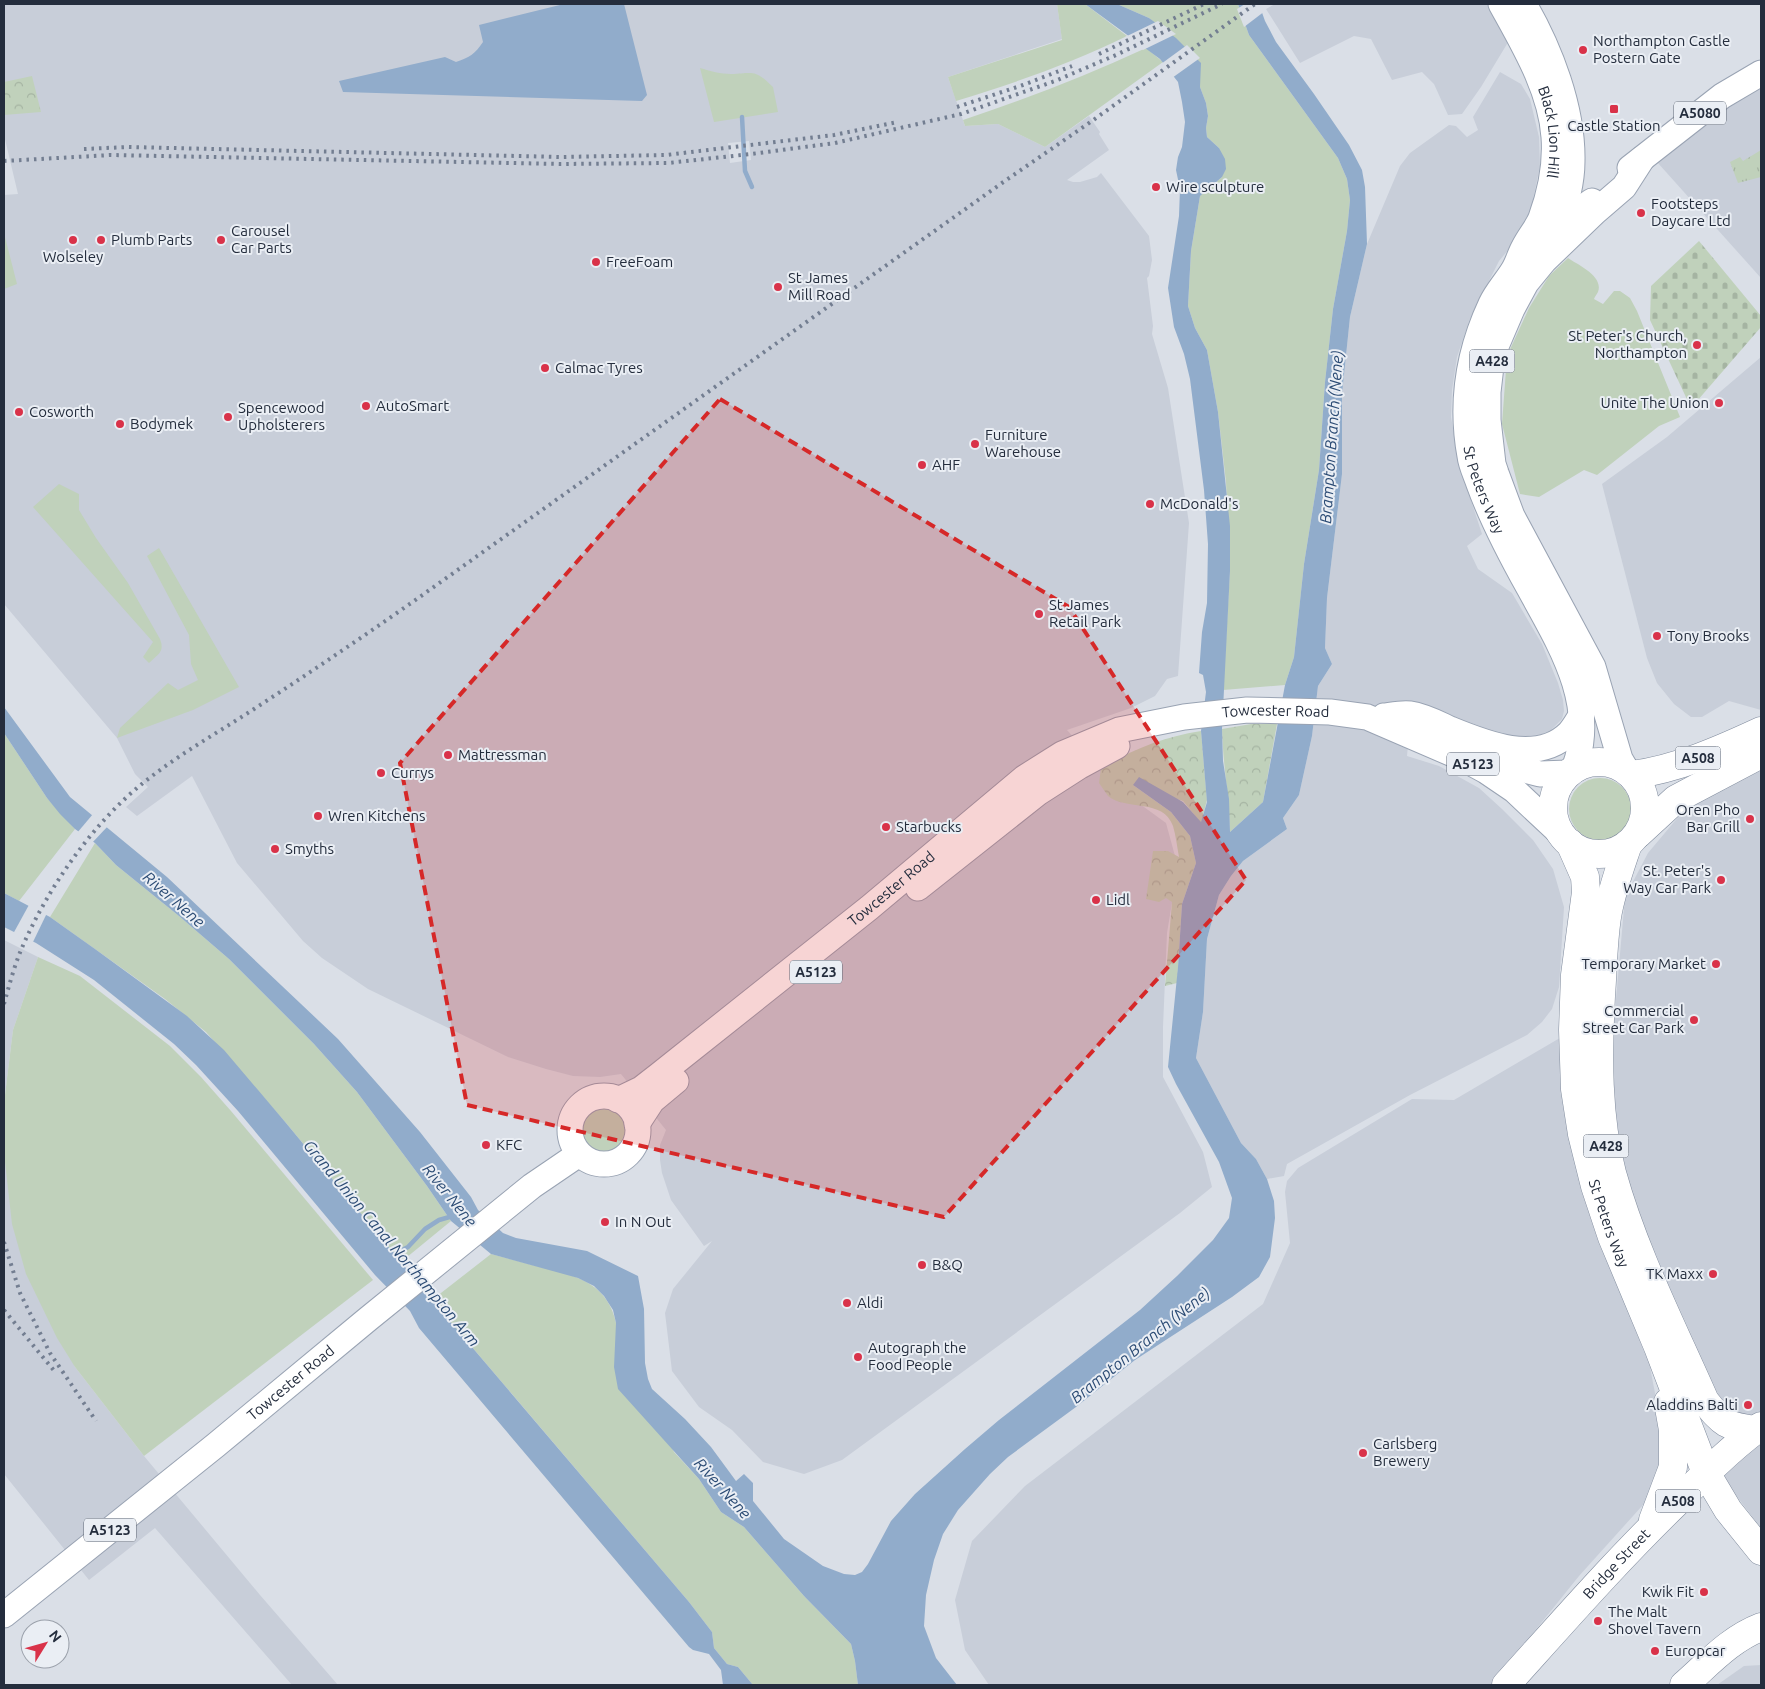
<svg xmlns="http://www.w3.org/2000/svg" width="1765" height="1689" font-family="Ubuntu,sans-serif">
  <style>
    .built { fill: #c8ced9; fill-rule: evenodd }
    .grass { fill: #c0d1bb }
    .forest { fill: url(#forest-crowns) }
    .cemetery { fill: url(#cemetery-stones) }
    .park { fill: url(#park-tufts) }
    .water { fill: #91accb }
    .pier { fill: #dadfe7 }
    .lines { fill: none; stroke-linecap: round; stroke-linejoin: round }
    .stream { stroke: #91accb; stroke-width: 4.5 }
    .major-casing { stroke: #99a3b3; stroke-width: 27 }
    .highway-casing { stroke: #818c9e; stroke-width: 29 }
    .major { stroke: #fff; stroke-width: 25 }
    .highway { stroke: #fff; stroke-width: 28 }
    .rail { stroke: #737e91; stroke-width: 4; stroke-dasharray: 2.5 5; stroke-linecap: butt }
    .marked { fill: #d62828; fill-opacity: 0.2; stroke: #d62828; stroke-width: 4; stroke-dasharray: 10 6; stroke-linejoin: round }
    .poi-dot { fill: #d93249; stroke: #eaeef4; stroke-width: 2 }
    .labels { text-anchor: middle; stroke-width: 4; stroke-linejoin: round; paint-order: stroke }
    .shield { fill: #eaeef4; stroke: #5f6774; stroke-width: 1 }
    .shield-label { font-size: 14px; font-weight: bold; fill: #242d3d }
    .poi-label { font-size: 15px; fill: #242d3d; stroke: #eaeef4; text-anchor: start }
    .street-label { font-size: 15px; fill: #242d3d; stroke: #eaeef4 }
    .water-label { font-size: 16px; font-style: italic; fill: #2b4b74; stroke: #eaeef4 }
  </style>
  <defs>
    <pattern id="forest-crowns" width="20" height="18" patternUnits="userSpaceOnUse" patternTransform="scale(1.25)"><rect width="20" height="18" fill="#c0d1bb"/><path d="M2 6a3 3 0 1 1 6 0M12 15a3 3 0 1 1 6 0" fill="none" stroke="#a5b4a2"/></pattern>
    <pattern id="cemetery-stones" width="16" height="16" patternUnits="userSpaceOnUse" patternTransform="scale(1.25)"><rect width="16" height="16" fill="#c0d1bb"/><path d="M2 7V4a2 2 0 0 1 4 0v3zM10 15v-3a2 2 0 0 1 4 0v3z" fill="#a5b4a2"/></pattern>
    <pattern id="park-tufts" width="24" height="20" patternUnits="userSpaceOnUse" patternTransform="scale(1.25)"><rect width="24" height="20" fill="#c0d1bb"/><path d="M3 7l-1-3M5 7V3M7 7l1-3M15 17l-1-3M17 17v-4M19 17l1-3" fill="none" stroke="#a5b4a2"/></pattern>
  </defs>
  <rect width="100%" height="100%" fill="#dadfe7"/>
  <!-- built -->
  <g class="built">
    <path d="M4 4H1057L1062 39 948 77 965 126 998 124 1045 147 1089 116 1100 132 1099 134 1109 150 1067 180 1073 182H1080L1097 177 1101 173 1149 236 1152 260 1149 276 1147 278 1153 326 1152 334 1168 388 1189 523 1178 676 1167 679 1155 696 1131 708 1067 730 1122 791 1166 823 1178 867 1167 933 1163 1027V1077L1203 1152 1212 1187 1180 1213 842 1460 804 1474 763 1462 732 1430 699 1407 672 1371 665 1313 673 1289 712 1241 704 1246 671 1200 662 1173 660 1160V1145L666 1130 621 1074 600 1077 573 1076 546 1069 508 1057 368 989 322 958 303 941 237 863 192 776 137 816 126 807 148 787 135 774 117 738 4 604V195L18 194 4 135ZM749 141 751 160 730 163 728 143Z"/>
    <path d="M1275 4H1490L1510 39 1481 87 1462 114 1448 115 1434 84 1422 72 1392 80 1371 39 1354 36 1300 63 1266 9Z"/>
    <path d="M1500 72 1521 84 1530 99 1539 137 1540 166 1530 214 1524 231 1499 261 1469 321 1457 357 1452 390 1451 417 1460 467 1482 534 1467 546 1478 569 1512 593 1542 644 1558 683 1563 700 1564 711 1562 719 1551 730 1542 734 1521 737 1495 733 1412 701 1407 756 1439 766 1479 788 1502 809 1533 840 1553 869 1564 907 1559 987 1552 1009 1542 1022 1527 1035 1410 1095 1287 1164 1284 1176 1267 1179 1256 1159 1241 1143 1196 1058 1203 1012 1207 939 1219 895 1231 876 1243 861 1287 829 1283 818 1299 795 1312 736 1318 686 1332 664 1325 648 1327 598 1342 474V394L1350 317 1367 244 1400 166 1410 153 1449 125 1456 126 1467 137 1478 130 1473 117Z"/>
    <path d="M1761 73V278L1649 153Z"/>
    <path d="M1761 357V710L1729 701 1702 717H1691L1674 704 1657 683 1647 658 1602 484 1667 437Z"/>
    <path d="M1761 765V1528L1719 1473 1761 1437 1719 1396 1652 1248 1621 1161 1610 1068 1625 897 1648 853 1680 815 1714 790Z"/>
    <path d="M4 940 38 957 13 1030 5 1095 4 1153 75 1367 144 1456 260 1595 338 1685H292L155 1528 89 1580 4 1474Z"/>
    <path d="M1565 1035 1569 1130 1580 1185 1650 1367 1663 1435 1661 1465 1651 1496 1579 1576 1491 1685H989L965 1650 955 1600 972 1541 1025 1486 1263 1304 1290 1243 1285 1192 1287 1181 1298 1168 1412 1099 1454 1100Z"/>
    <path d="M1761 1665V1685H1717L1744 1666Z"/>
  </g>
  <!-- grass -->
  <g class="grass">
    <path d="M1057 4H1085L1127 36C1072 63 1015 83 956 101L948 77 1062 40Z"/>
    <path d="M1117 4H1238L1249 35 1338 158 1347 179 1350 200 1347 231 1333 309 1325 382 1319 470 1304 564 1294 657 1285 685 1223 690 1230 571 1226 482 1218 412 1207 350 1195 328 1188 306 1191 251 1200 196 1222 177 1219 148 1207 137 1206 128 1208 116 1206 103 1200 87V63L1149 18Z"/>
    <path d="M1146 48 1163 62 1045 147 998 124 965 126 963 120C1025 99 1086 76 1146 48Z"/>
    <path d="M700 68C710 71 721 74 731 74 754 73 755 69 773 87L778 112 714 122Z"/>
    <path d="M4 233 17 284 4 289Z"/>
    <path d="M1568 258C1578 265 1604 276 1598 292 1597 294 1595 296 1594 299L1603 304 1614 291H1620L1630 298 1637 311 1680 417 1659 426 1597 475 1584 470 1539 497 1520 494 1502 424 1507 356 1529 308 1549 276Z"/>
    <path d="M59 484 79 494V510L96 538 128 583 160 639C165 652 158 654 149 663L143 657 153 642 33 507Z"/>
    <path d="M159 548 239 687 193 710 117 738 120 728 168 683 178 690 198 680 191 664 189 635 147 556Z"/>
    <path d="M4 733 47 798 75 829 19 901 4 893Z"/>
    <circle cx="1600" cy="809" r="31"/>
    <path d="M95 843 116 865 179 916 229 959 314 1044 357 1092 427 1186 451 1221 401 1262 286 1123 206 1032 165 999 50 917Z"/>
    <path d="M38 957 80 976 170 1046 201 1077 231 1111 373 1280 144 1456 75 1367 57 1338 26 1274 12 1224 4 1153 5 1095 13 1030Z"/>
    <circle cx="604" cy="1131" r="22"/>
    <path d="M491 1254C506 1258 521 1262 536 1266 573 1275 607 1281 616 1323L674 1452 699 1479 721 1512 744 1527 804 1596 851 1644 855 1661 858 1685H753L738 1667 727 1664 714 1648 712 1632 689 1602 432 1300Z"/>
  </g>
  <!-- forest -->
  <g class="forest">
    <path d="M32 76 41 112 4 115V82Z"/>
    <path d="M1251 724H1277L1263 802 1230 832C1229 798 1223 764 1222 729Z"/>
    <path d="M1201 731 1207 800 1201 823 1183 801 1133 785 1171 812 1190 836 1196 863 1182 904 1177 983 1165 986 1172 902 1166 898 1159 902 1146 899 1153 851H1168L1179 857C1177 847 1176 836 1173 826 1163 798 1126 811 1108 796 1105 792 1102 787 1099 783L1101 768C1134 749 1163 737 1201 731Z"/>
  </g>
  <!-- cemetery -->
  <path class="cemetery" d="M1699 241 1761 316V327L1691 408 1650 320 1651 286Z"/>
  <!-- park -->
  <path class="park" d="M1761 150V177L1738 183 1730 162 1740 157 1743 161Z"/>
  <!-- water -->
  <g class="water">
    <path d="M564 4H624L647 95 642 101 343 92 339 81 445 57 456 62C470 57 475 54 483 42L479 25Z"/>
    <path d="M1085 4H1117L1149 18 1176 38 1201 63 1200 87 1206 103 1208 116 1206 128 1207 137 1219 148 1225 159 1226 169 1222 177 1200 196 1191 251 1188 306 1195 328 1207 350 1218 412 1230 526V571L1222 729 1223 761 1229 799 1230 832 1263 802 1285 685 1294 657 1304 564 1319 470 1325 382 1333 309 1347 231 1350 200 1347 179 1338 158 1249 35 1238 4H1259L1265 21 1276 42 1314 94 1349 145 1362 170 1365 187 1367 244 1350 317 1342 394V474L1327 598 1325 648 1332 664 1318 686 1312 736 1299 795 1283 818 1287 829 1243 861 1231 876 1219 895 1207 939 1203 1012 1196 1058 1241 1143 1256 1159 1267 1179 1274 1201 1275 1218 1270 1257 1259 1277 1232 1297 1135 1360 1076 1407 1008 1457 990 1474 958 1510 943 1534 934 1560 926 1595 924 1626 936 1658 957 1685H858L855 1661 851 1644 804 1596 744 1527 721 1512 699 1479 618 1389 614 1367 616 1323 613 1310 604 1296 594 1286 578 1278 491 1254 451 1221 427 1186 357 1092 314 1044 229 959 179 916 116 865 95 843 75 829 60 814 47 798 4 733V707L70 797 167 877 338 1039 420 1132 471 1197 478 1210 503 1233 516 1238 587 1251 638 1276 644 1309 645 1363 648 1379 652 1389 685 1419 711 1447 736 1481 744 1474 753 1483V1501L784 1539 823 1566 844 1574 855 1575 862 1572 868 1564 891 1521 915 1494 965 1449 999 1420 1140 1310 1177 1276 1213 1240 1229 1218 1232 1198 1219 1162 1176 1084 1168 1067 1178 967 1182 904 1196 863 1190 836 1171 812 1133 785 1139 777 1183 802 1201 822 1207 802 1201 731 1206 692 1203 675 1199 673 1202 632 1207 603 1208 544 1204 490 1190 379 1184 354 1174 327 1168 288 1179 216 1180 189 1176 170 1178 157 1182 147 1185 122 1182 102 1178 82 1160 59Z"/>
    <path d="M4 893 50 917 95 949 187 1016 224 1050 286 1123 448 1319 689 1602 712 1632 714 1648 727 1664 738 1667 753 1685H723L721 1670 709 1654 693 1650 689 1647 419 1328 410 1311 375 1275 238 1111 196 1065 174 1044 94 980 36 943 4 927Z"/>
  </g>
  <!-- pier -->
  <g class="pier">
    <path d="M1245 4H1262L1265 11 1244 27 1237 9Z"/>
    <path d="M1158 21 1176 34 1143 50 1125 37Z"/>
    <path d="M1187 45 1200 58 1172 78 1161 64Z"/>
    <path d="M93 814 108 826 91 844 77 833Z"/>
    <path d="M30 903 47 913 32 944 13 934Z"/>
  </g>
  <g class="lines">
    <!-- stream -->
    <g class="stream">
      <path d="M742 117 745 171 752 187"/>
      <path d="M389 1257 408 1247 425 1229 439 1220 453 1216"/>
    </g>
    <defs>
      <g id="major">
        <path id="s1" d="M1501 4C1523 44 1551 90 1554 137 1556 164 1550 193 1541 218 1537 228 1529 237 1524 247 1520 254 1518 262 1514 269 1507 281 1497 291 1491 304 1468 353 1460 402 1470 456 1471 465 1476 475 1479 484 1492 520 1510 554 1529 588 1559 643 1599 705 1574 769"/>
        <path d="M1524 4C1550 49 1573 108 1572 161 1572 185 1565 206 1558 228"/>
        <path d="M1630 168 1722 96 1761 73"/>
        <path d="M1534 247 1561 220 1585 206 1592 201"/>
        <path d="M1384 716C1392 715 1402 713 1410 714 1424 716 1437 723 1450 729 1484 743 1537 765 1569 733 1574 728 1578 720 1582 714"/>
        <path d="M1479 753 1510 766 1540 774 1568 773"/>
        <path d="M1627 771 1620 759 1593 667 1512 516 1496 473 1493 464 1488 420V392L1491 366 1494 351 1512 309 1526 283 1544 261 1595 212 1624 187 1642 159"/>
        <path d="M918 888 1038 793 1080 766 1117 746"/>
        <circle cx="604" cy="1130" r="34"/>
        <path id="s2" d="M618 1100 641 1089 659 1075 869 908 1024 778 1062 754 1119 730 1184 717 1247 710 1330 712 1367 717 1462 758 1486 771 1514 790 1562 835"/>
        <path d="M637 1124 652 1101 676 1081"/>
        <path id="s3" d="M4 1615 216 1445 368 1319 532 1186 579 1154"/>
      </g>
      <g id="highway">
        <circle cx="1599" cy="808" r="46"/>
        <path d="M1632 775C1677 769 1720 750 1761 731"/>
        <path d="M1638 834 1676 799 1761 754"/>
        <path id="s4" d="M1570 843 1585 877 1586 892 1575 975 1573 1030 1575 1089 1582 1134 1595 1186 1612 1237 1658 1347 1706 1473 1728 1510 1761 1551"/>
        <path d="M1628 844C1620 868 1611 892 1607 917 1603 943 1603 970 1601 996 1598 1055 1597 1116 1612 1173 1634 1252 1672 1326 1705 1401 1723 1424 1726 1426 1755 1430"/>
        <path d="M1653 1520 1673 1467V1430L1668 1402"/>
        <path id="s5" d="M1506 1685C1562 1623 1617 1560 1677 1502 1704 1475 1731 1448 1761 1426"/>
        <path d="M1684 1685C1709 1663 1730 1639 1761 1627"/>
      </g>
    </defs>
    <!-- major casing -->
    <use href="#major" class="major-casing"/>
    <!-- highway casing -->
    <use href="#highway" class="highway-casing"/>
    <!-- major -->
    <use href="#major" class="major"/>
    <!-- highway -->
    <use href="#highway" class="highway"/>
    <!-- rail -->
    <g class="rail">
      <path d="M1099 54 1204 4"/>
      <path d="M957 107 1023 85 1072 66"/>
      <path d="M84 149 128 147 561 157 666 155 834 135 898 122"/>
      <path d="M4 161 111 155 561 164 668 163 751 154 835 143 961 114 1055 81 1116 55 1222 4"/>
      <path d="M4 1004C9 986 14 967 21 950 47 889 92 824 143 783 178 755 217 733 254 709 308 674 361 638 414 601L1002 183 1092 121 1255 4"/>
      <path d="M4 1242 20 1293 50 1353 96 1421"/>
      <path d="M4 1310 56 1373"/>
    </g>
  </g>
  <!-- marked area -->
  <path class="marked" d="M720 399 1069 607 1246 880 944 1217 467 1105 400 763Z"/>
  <!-- markers -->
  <g class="poi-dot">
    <circle cx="1583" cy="50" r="5"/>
    <rect x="1609" y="104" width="10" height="10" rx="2.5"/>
    <circle cx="1156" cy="187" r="5"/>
    <circle cx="1641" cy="213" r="5"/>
    <circle cx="73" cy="240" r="5"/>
    <circle cx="101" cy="240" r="5"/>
    <circle cx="221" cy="240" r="5"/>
    <circle cx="596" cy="262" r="5"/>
    <circle cx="778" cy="287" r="5"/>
    <circle cx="1697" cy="345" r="5"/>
    <circle cx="545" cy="368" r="5"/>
    <circle cx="1719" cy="403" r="5"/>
    <circle cx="366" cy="406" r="5"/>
    <circle cx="19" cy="412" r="5"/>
    <circle cx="228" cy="417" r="5"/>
    <circle cx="120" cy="424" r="5"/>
    <circle cx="975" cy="444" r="5"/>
    <circle cx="922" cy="465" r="5"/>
    <circle cx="1150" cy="504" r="5"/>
    <circle cx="1039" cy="614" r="5"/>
    <circle cx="1657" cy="636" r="5"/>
    <circle cx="448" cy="755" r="5"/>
    <circle cx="381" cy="773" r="5"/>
    <circle cx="318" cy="816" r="5"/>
    <circle cx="1750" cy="819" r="5"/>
    <circle cx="886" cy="827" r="5"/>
    <circle cx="275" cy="849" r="5"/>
    <circle cx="1721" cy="880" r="5"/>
    <circle cx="1096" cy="900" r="5"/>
    <circle cx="1716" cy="964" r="5"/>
    <circle cx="1694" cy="1020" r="5"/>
    <circle cx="486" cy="1145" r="5"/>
    <circle cx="605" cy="1222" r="5"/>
    <circle cx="922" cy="1265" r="5"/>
    <circle cx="1713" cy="1274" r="5"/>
    <circle cx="847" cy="1303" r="5"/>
    <circle cx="858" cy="1357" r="5"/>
    <circle cx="1748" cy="1405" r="5"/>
    <circle cx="1363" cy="1453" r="5"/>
    <circle cx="1704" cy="1592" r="5"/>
    <circle cx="1598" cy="1621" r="5"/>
    <circle cx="1655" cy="1651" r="5"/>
  </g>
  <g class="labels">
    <!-- shield labels -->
    <g class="shield">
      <rect x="1674" y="101.5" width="52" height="23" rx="4"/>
      <rect x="1469.5" y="349.5" width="45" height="23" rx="4"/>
      <rect x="1675.5" y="746.5" width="45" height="23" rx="4"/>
      <rect x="1447" y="752.5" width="52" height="23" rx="4"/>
      <rect x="790" y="960.5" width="52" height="23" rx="4"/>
      <rect x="1583.5" y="1134.5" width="45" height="23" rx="4"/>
      <rect x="1655.5" y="1489.5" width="45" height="23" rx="4"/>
      <rect x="84" y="1518.5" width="52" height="23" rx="4"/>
    </g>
    <g class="shield-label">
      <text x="1700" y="118">A5080</text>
      <text x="1492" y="366">A428</text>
      <text x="1698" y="763">A508</text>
      <text x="1473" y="769">A5123</text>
      <text x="816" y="977">A5123</text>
      <text x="1606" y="1151">A428</text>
      <text x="1678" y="1506">A508</text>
      <text x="110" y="1535">A5123</text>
    </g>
    <!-- poi labels -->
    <g class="poi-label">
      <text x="1593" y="46">Northampton Castle<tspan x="1593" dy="17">Postern Gate</tspan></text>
      <text x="1614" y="131" text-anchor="middle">Castle Station</text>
      <text x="1166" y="192">Wire sculpture</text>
      <text x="1651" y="209">Footsteps<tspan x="1651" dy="17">Daycare Ltd</tspan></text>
      <text x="231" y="236">Carousel<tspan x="231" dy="17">Car Parts</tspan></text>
      <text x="111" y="245">Plumb Parts</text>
      <text x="73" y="262" text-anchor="middle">Wolseley</text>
      <text x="606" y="267">FreeFoam</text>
      <text x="788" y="283">St James<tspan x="788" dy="17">Mill Road</tspan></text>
      <text x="1687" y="341" text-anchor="end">St Peter's Church,<tspan x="1687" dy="17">Northampton</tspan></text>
      <text x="555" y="373">Calmac Tyres</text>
      <text x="1709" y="408" text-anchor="end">Unite The Union</text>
      <text x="376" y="411">AutoSmart</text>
      <text x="238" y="413">Spencewood<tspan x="238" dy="17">Upholsterers</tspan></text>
      <text x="29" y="417">Cosworth</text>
      <text x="130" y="429">Bodymek</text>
      <text x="985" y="440">Furniture<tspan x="985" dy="17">Warehouse</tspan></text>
      <text x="932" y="470">AHF</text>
      <text x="1160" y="509">McDonald's</text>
      <text x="1049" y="610">St James<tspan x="1049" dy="17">Retail Park</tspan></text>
      <text x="1667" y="641">Tony Brooks</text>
      <text x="458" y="760">Mattressman</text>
      <text x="391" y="778">Currys</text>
      <text x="1740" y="815" text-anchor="end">Oren Pho<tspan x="1740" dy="17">Bar Grill</tspan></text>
      <text x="328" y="821">Wren Kitchens</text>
      <text x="896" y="832">Starbucks</text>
      <text x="285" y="854">Smyths</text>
      <text x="1711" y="876" text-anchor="end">St. Peter's<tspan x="1711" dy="17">Way Car Park</tspan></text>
      <text x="1106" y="905">Lidl</text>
      <text x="1706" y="969" text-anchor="end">Temporary Market</text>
      <text x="1684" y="1016" text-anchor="end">Commercial<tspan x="1684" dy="17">Street Car Park</tspan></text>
      <text x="496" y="1150">KFC</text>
      <text x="615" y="1227">In N Out</text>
      <text x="932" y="1270">B&amp;Q</text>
      <text x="1703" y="1279" text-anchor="end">TK Maxx</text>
      <text x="857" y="1308">Aldi</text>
      <text x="868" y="1353">Autograph the<tspan x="868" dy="17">Food People</tspan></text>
      <text x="1738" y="1410" text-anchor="end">Aladdins Balti</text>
      <text x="1373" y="1449">Carlsberg<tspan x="1373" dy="17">Brewery</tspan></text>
      <text x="1694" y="1597" text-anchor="end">Kwik Fit</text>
      <text x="1608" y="1617">The Malt<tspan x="1608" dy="17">Shovel Tavern</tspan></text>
      <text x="1665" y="1656">Europcar</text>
    </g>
    <!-- street labels -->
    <g class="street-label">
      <text dy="5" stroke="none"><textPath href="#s1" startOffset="139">Black Lion Hill</textPath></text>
      <text dy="5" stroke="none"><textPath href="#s1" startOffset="519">St Peters Way</textPath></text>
      <text dy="5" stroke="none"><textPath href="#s2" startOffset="784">Towcester Road</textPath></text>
      <text dy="5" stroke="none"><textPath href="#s2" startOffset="346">Towcester Road</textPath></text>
      <text dy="5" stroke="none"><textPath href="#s4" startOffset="389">St Peters Way</textPath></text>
      <text dy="5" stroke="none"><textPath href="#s3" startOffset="369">Towcester Road</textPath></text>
      <text dy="5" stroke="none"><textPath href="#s5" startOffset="164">Bridge Street</textPath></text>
    </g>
    <!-- water labels -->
    <g class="water-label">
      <text transform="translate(1331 437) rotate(-86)" y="6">Brampton Branch (Nene)</text>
      <text transform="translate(174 899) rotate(41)" y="6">River Nene</text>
      <text transform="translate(450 1195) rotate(51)" y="6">River Nene</text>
      <text transform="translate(392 1243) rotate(50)" y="6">Grand Union Canal Northampton Arm</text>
      <text transform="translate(1140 1345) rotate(-39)" y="6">Brampton Branch (Nene)</text>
      <text transform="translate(723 1488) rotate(48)" y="6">River Nene</text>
    </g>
  </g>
  <!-- border -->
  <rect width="1765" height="1689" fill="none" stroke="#242d3d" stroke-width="10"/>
  <!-- north arrow -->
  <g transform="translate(45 1644) rotate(53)"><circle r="24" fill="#eaeef4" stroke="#9ba1ab"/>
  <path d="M0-4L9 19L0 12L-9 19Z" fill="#d93249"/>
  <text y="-8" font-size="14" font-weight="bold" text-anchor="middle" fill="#242d3d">N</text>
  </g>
</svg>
